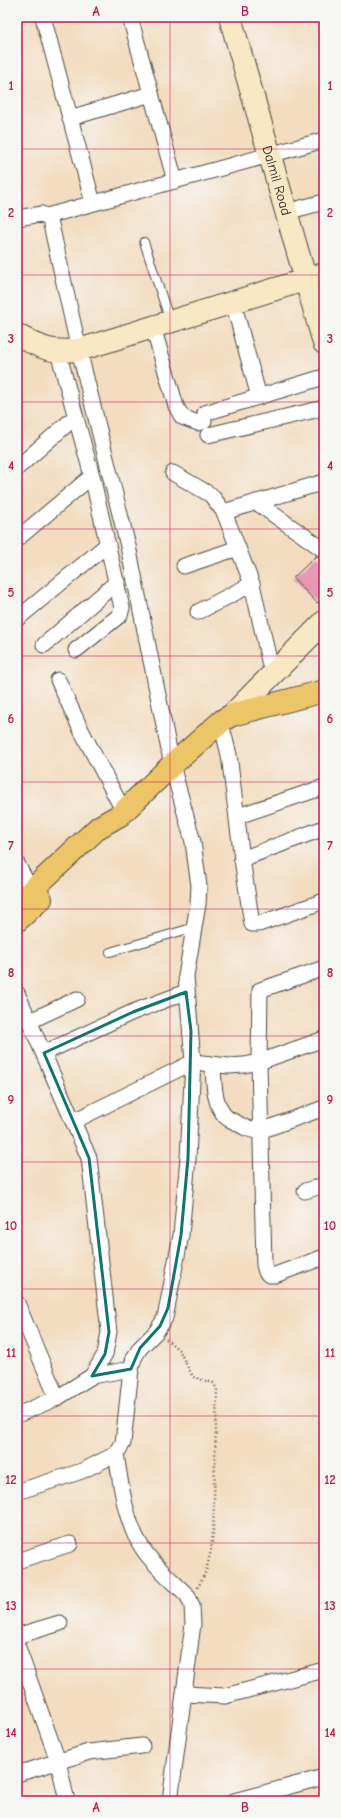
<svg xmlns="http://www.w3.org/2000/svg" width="341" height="1818" font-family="'Comic Neue',sans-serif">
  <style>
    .building { fill: #e797b3 }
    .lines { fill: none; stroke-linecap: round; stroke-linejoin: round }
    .lane-casing { stroke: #494641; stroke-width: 10 }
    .street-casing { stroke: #494641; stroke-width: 17 }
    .secondary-casing { stroke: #494641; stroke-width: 24 }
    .highway-casing { stroke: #494641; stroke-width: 24 }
    .path { stroke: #494641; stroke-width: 2.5; stroke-dasharray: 1 3; stroke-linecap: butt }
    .lane { stroke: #fff; stroke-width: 8 }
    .street { stroke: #fff; stroke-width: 15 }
    .secondary { stroke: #f8e8c3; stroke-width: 22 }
    .highway { stroke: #edc569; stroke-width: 22 }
    .marked { fill: none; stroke: #0f766e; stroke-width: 3; stroke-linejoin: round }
    .grid { fill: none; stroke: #c2185b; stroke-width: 1; stroke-opacity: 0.55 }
    .labels { text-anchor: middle; stroke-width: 3; stroke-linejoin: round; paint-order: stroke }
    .street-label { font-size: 14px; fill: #2b2b2b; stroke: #f6f6f2 }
    .neatline { fill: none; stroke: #c2185b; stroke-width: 1.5 }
    .grid-label { font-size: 13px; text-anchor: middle; font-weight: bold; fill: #c2185b }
  </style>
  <rect width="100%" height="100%" fill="#f6f6f2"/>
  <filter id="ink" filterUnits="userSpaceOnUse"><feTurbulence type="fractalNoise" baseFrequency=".025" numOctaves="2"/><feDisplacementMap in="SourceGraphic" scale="8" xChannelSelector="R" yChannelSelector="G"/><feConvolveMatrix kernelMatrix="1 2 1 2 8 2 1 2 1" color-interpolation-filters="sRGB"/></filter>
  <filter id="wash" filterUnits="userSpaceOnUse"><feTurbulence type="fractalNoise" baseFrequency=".012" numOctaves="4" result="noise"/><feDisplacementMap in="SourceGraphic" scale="16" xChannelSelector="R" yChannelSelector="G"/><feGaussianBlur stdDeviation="0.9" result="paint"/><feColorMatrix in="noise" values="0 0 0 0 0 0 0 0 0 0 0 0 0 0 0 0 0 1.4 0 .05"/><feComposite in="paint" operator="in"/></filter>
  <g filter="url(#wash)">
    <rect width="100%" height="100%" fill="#f3dcc0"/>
    <g id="blocks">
      <!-- building -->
      <path class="building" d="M316 556 324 559V597L317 603 293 578Z"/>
    </g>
  </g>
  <g filter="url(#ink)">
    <use href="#blocks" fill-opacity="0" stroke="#494641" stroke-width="1"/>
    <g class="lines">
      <defs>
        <g id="lane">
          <path d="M144 242 170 321"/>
          <path d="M110 952 195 927"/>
        </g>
        <g id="street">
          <path d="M43 17 93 203"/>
          <path d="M130 17 175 181"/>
          <path d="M70 118 151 94"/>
          <path d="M286 212 324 202"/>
          <path d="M47 216 324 140"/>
          <path d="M17 218 42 214 50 220 79 350 128 546 172 765 193 842 199 886 198 904 186 976 193 1062 188 1158 181 1235 165 1318 156 1332 140 1348 134 1358 131 1369 123 1443 116 1454 82 1471 17 1492"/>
          <path d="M233 302 259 397"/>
          <path d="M153 327 176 406 182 417 198 423 204 421"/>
          <path d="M58 352 92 476 122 608 120 615 76 650"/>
          <path d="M205 413 324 377"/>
          <path d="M208 435 324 408"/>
          <path d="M17 468 75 417"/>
          <path d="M173 473 211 495 224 512 252 584 272 674"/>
          <path d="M256 502 324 550"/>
          <path d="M224 512 324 482"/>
          <path d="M17 539 92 476"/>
          <path d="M184 566 238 548"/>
          <path d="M198 612 252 584"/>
          <path d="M17 619 108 544"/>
          <path d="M44 645 117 582"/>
          <path d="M58 680 80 728 124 812"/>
          <path d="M221 723 229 755 242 859 252 924H259L324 901"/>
          <path d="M238 816 324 787"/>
          <path d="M242 859 324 828"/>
          <path d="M17 864 35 898"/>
          <path d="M324 968 260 990 259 1062 264 1265 266 1272 269 1275H275L324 1257"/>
          <path d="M17 993 89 1158 109 1332 105 1354 92 1376 57 1398 17 1415"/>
          <path d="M30 1021 77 999"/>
          <path d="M44 1053 133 1012 186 992"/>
          <path d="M213 1065C214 1081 213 1104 226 1117 228 1119 233 1121 237 1123 245 1128 251 1131 260 1131L324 1108"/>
          <path d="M74 1121 193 1062 229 1066 244 1065 259 1062 324 1039"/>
          <path d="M305 1191 324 1185"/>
          <path d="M17 1303 57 1398"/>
          <path d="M92 1376 131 1369"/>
          <path d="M116 1454C121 1485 125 1523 143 1549 155 1567 173 1581 188 1596L192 1606 193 1624 170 1801"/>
          <path d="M17 1561 70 1544"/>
          <path d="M17 1636 60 1623"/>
          <path d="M17 1645 58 1761 67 1801"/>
          <path d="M185 1694 225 1696 324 1670"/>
          <path d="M17 1774 89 1752 142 1746"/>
          <path d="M234 1801 324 1777"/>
        </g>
        <g id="secondary">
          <path id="s1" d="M230 17 324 343"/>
          <path d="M17 335C42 348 49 353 79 350L324 274"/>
          <path d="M232 715 324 622"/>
        </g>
        <g id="highway">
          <path d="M17 904 99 827 120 815 172 765 223 720 232 715 324 691"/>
          <path d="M17 921 41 899"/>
        </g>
      </defs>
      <!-- lane casing -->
      <use href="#lane" class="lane-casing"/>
      <!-- street casing -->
      <use href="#street" class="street-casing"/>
      <!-- secondary casing -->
      <use href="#secondary" class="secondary-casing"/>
      <!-- highway casing -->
      <use href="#highway" class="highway-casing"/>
      <!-- path -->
      <path class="path" d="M166 1339 179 1350 193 1377 213 1383 217 1389 213 1533C211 1551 208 1573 197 1588"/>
      <!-- lane -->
      <use href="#lane" class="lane"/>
      <!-- street -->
      <use href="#street" class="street"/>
      <!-- secondary -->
      <use href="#secondary" class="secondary"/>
      <!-- highway -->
      <use href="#highway" class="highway"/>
    </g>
  </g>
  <!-- marked area -->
  <path class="marked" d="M186 992 191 1031 188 1158 181 1235 168 1308 160 1326 140 1348 131 1369 92 1376 105 1354 109 1332 89 1158 44 1053 133 1012Z"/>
  <!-- grid -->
  <path class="grid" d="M170 17V1801M17 149H324M17 275H324M17 402H324M17 529H324M17 656H324M17 782H324M17 909H324M17 1036H324M17 1162H324M17 1289H324M17 1416H324M17 1543H324M17 1669H324"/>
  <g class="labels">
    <!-- street labels -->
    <g class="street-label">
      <text dy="5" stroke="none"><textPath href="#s1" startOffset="170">Dalmil Road</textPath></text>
    </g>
  </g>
  <!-- margin -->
  <rect width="341" height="1818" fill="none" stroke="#f6f6f2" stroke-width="44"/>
  <rect x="22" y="22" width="297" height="1774" class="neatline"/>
  <g class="grid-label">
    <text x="96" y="16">A</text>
    <text x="245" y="16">B</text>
    <text x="11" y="90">1</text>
    <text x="330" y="90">1</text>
    <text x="11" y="217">2</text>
    <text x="330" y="217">2</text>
    <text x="11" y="343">3</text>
    <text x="330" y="343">3</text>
    <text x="11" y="470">4</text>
    <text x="330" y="470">4</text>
    <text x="11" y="597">5</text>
    <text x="330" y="597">5</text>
    <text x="11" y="723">6</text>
    <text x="330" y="723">6</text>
    <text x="11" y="850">7</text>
    <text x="330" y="850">7</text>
    <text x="11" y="977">8</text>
    <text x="330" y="977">8</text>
    <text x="11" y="1104">9</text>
    <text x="330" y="1104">9</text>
    <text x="11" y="1230">10</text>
    <text x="330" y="1230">10</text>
    <text x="11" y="1357">11</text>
    <text x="330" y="1357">11</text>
    <text x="11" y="1484">12</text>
    <text x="330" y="1484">12</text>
    <text x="11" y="1610">13</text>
    <text x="330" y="1610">13</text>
    <text x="11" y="1737">14</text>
    <text x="330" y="1737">14</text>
    <text x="96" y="1812">A</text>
    <text x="245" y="1812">B</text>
  </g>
</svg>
